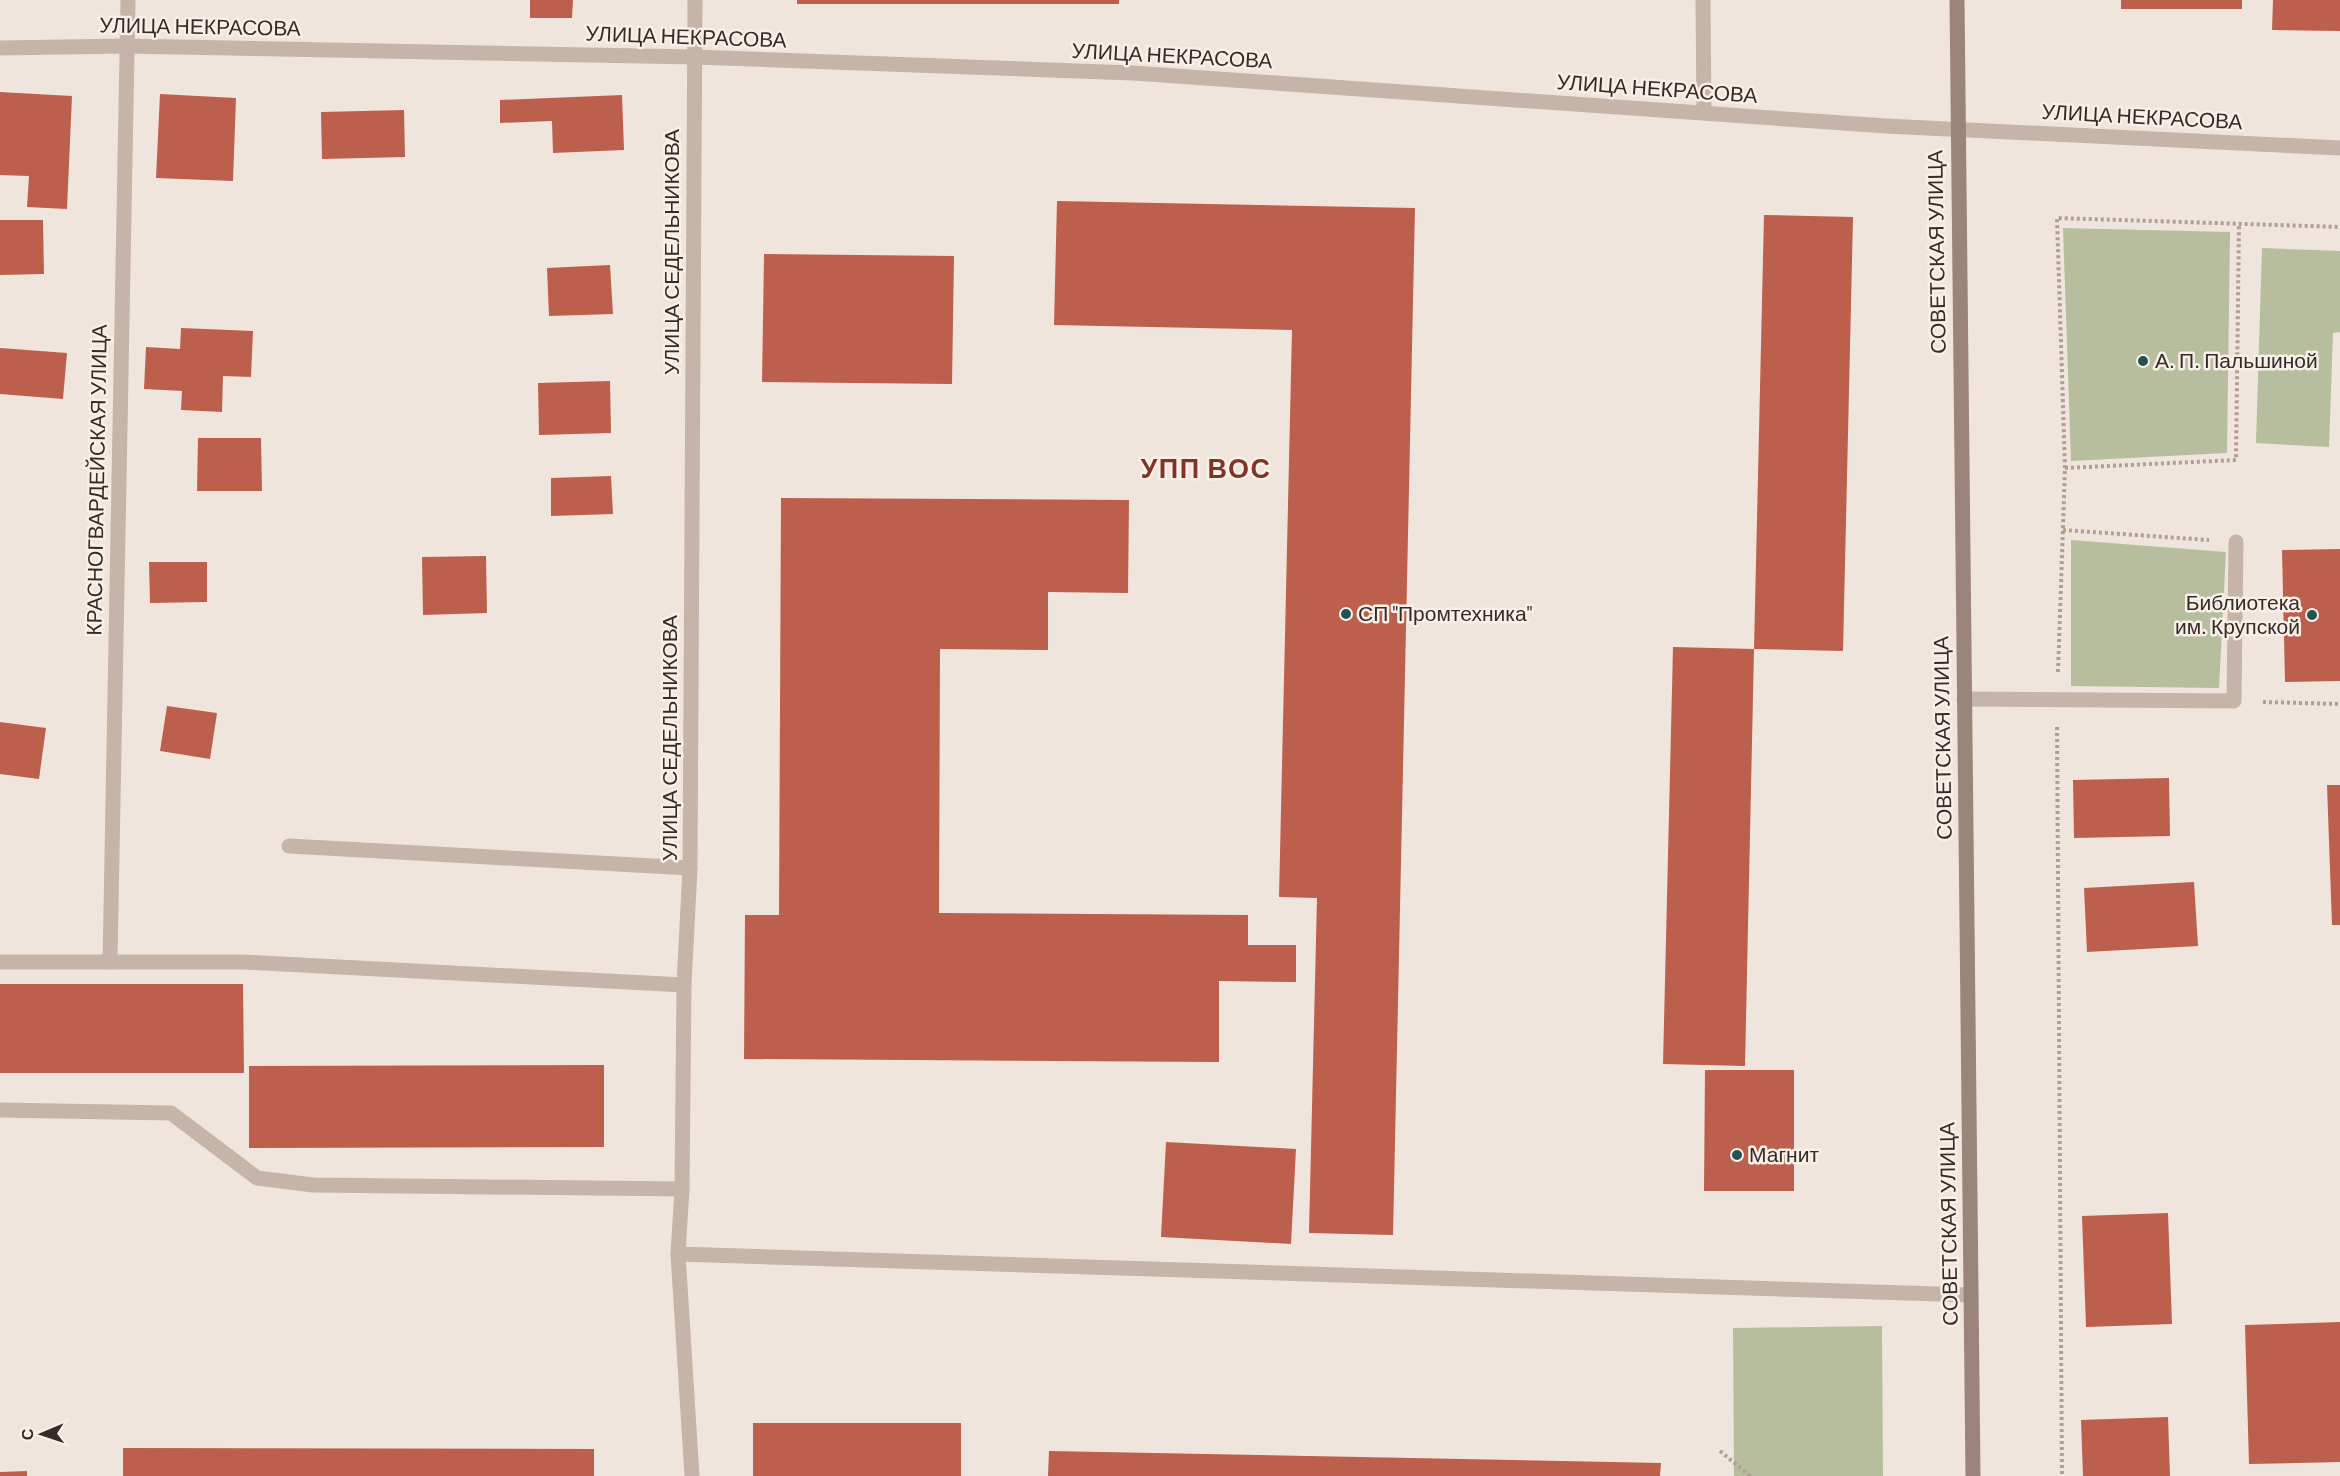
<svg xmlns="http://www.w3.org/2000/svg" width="2340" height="1476" font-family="Barlow,sans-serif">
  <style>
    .green { fill: #b6be9d }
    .building { fill: #bd5f4d }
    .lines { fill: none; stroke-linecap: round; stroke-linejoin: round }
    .path { stroke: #b39e93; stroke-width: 4; stroke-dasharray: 3 3; stroke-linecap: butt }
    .lane { stroke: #c7b4a9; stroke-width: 15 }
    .street { stroke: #c7b4a9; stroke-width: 15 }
    .secondary { stroke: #9b847a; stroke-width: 15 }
    .poi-dot { fill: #215453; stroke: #f8efe8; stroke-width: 2 }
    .labels { text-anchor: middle; stroke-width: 5; stroke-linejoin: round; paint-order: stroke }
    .street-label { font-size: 21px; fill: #352b28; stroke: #f8efe8 }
    .poi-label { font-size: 21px; fill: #352b28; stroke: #f8efe8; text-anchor: start }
    .district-label { font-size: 27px; font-weight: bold; letter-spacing: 1.5px; fill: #7e3527; stroke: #f8efe8 }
  </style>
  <rect width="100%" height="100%" fill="#f0e5dc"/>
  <!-- green -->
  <g class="green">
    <path d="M2063 228 2230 232 2227 453 2071 461Z"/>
    <path d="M2262 248 2340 251V332L2333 333 2329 447 2256 443Z"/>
    <path d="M2071 540 2226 552 2219 688 2071 686Z"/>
    <path d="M1882 1326 1883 1476H1734L1733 1328Z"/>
  </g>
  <!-- building -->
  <g class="building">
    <path d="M530 0H573L572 18H530Z"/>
    <rect x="797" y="0" width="322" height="4"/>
    <rect x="2121" y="0" width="121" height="9"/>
    <path d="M2273 0H2340V31L2272 30Z"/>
    <path d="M0 92 72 96 67 209 27 207 29 176 0 175Z"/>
    <path d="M160 94 236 98 233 181 156 178Z"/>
    <path d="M622 95 624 150 553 153 552 121 500 123V100Z"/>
    <path d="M404 110 405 157 322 159 321 112Z"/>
    <path d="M1057 201 1415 208 1393 1235 1309 1233 1317 898 1279 897 1292 330 1054 325Z"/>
    <path d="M1764 215 1853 217 1843 651 1754 649Z"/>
    <path d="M0 220H43L44 274 0 275Z"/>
    <path d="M764 254 954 256 952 384 762 382Z"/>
    <path d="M610 265 613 314 549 316 547 268Z"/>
    <path d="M181 328 253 331 251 377 223 376 222 412 181 410 182 391 144 389 146 347 180 349Z"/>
    <path d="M0 348 67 353 63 399 0 394Z"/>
    <path d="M610 381 611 433 539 435 538 383Z"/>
    <path d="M198 438H261L262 491H197Z"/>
    <path d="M611 476 613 514 551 516V478Z"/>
    <path d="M781 498 1129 500 1128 593 1048 592V650L940 649 939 913 1248 915V945H1296V982L1219 981V1062L744 1059 745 915H779Z"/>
    <path d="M2340 549V681L2285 682 2282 550Z"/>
    <path d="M486 556 487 613 423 615 422 557Z"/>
    <path d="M149 562H207V602L150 603Z"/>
    <path d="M1673 647 1754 649 1745 1066 1663 1064Z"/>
    <path d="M167 706 217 713 210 759 160 751Z"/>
    <path d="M0 722 46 728 39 779 0 774Z"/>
    <path d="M2169 778 2170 836 2074 838 2073 780Z"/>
    <path d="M2327 785H2340V925H2332Z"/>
    <path d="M2194 882 2198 946 2087 952 2084 888Z"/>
    <path d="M0 984H243L244 1073H0Z"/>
    <path d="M604 1065V1147L249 1148V1066Z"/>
    <path d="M1705 1070H1794V1191H1704Z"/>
    <path d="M1166 1142 1296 1149 1291 1244 1161 1237Z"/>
    <path d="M2168 1213 2172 1324 2086 1327 2082 1216Z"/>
    <path d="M2340 1322V1462L2249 1464 2245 1325Z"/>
    <path d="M2168 1417 2170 1476H2083L2081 1420Z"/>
    <rect x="753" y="1423" width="208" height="53"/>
    <path d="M123 1448 594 1449V1476H123Z"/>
    <path d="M1049 1451 1661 1463 1660 1476H1048Z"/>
    <path d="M27 1471V1476H0V1472Z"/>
  </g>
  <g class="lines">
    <!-- path -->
    <g class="path">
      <path d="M2065 468 2236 460 2239 223"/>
      <path d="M2063 530 2209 540"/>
      <path d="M2058 672 2065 468 2057 218 2340 227"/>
      <path d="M2263 702 2340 704"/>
      <path d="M2057 727 2062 1476"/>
      <path d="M1720 1451 1750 1476"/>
    </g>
    <!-- lane -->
    <g class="lane">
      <path d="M1703 0 1704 113"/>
      <path d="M1964 699 2234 701 2236 542"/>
      <path d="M289 846 690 868"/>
      <path d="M0 962H243L684 985"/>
      <path d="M0 1110 171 1113 257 1178 313 1185 682 1189"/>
      <path d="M678 1254 1971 1295"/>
    </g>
    <!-- street -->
    <g class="street">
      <path d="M0 48 125 46 695 57 1133 73 1886 126 2340 148"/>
      <path d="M110 962 128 0"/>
      <path d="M692 1476 678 1254 682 1189 684 985 690 868 695 0"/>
    </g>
    <!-- secondary -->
    <path class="secondary" d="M1957 0 1973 1476"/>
  </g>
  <!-- markers -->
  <g class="poi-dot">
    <circle cx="2143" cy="361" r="6"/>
    <circle cx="1346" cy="614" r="6"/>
    <circle cx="2312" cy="615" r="6"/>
    <circle cx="1737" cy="1155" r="6"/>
  </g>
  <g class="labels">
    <!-- street labels -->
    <g class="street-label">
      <text transform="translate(200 27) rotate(1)" y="7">УЛИЦА НЕКРАСОВА</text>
      <text transform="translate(686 37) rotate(2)" y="7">УЛИЦА НЕКРАСОВА</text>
      <text transform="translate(1172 56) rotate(3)" y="7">УЛИЦА НЕКРАСОВА</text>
      <text transform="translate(1657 89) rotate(4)" y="7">УЛИЦА НЕКРАСОВА</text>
      <text transform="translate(2142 117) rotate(3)" y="7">УЛИЦА НЕКРАСОВА</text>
      <text transform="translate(672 252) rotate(-90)" y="7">УЛИЦА СЕДЕЛЬНИКОВА</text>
      <text transform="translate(1937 252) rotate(-91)" y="7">СОВЕТСКАЯ УЛИЦА</text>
      <text transform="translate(97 480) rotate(-89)" y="7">КРАСНОГВАРДЕЙСКАЯ УЛИЦА</text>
      <text transform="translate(670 738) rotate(-90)" y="7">УЛИЦА СЕДЕЛЬНИКОВА</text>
      <text transform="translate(1943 738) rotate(-91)" y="7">СОВЕТСКАЯ УЛИЦА</text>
      <text transform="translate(1949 1224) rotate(-91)" y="7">СОВЕТСКАЯ УЛИЦА</text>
    </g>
    <!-- poi labels -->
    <g class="poi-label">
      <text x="2155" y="368">А. П. Пальшиной</text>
      <text x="2300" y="610" text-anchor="end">Библиотека<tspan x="2300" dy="24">им. Крупской</tspan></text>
      <text x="1358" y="621">СП "Промтехника"</text>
      <text x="1749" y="1162">Магнит</text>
    </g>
    <!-- district labels -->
    <g class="district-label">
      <text x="1206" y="478">УПП ВОС</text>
    </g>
  </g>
  <!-- north arrow -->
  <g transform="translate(42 1434) rotate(268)" stroke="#f8efe8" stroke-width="4.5" paint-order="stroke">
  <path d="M0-4.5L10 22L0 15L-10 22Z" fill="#352b28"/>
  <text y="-9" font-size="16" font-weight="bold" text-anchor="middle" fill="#352b28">С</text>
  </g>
</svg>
